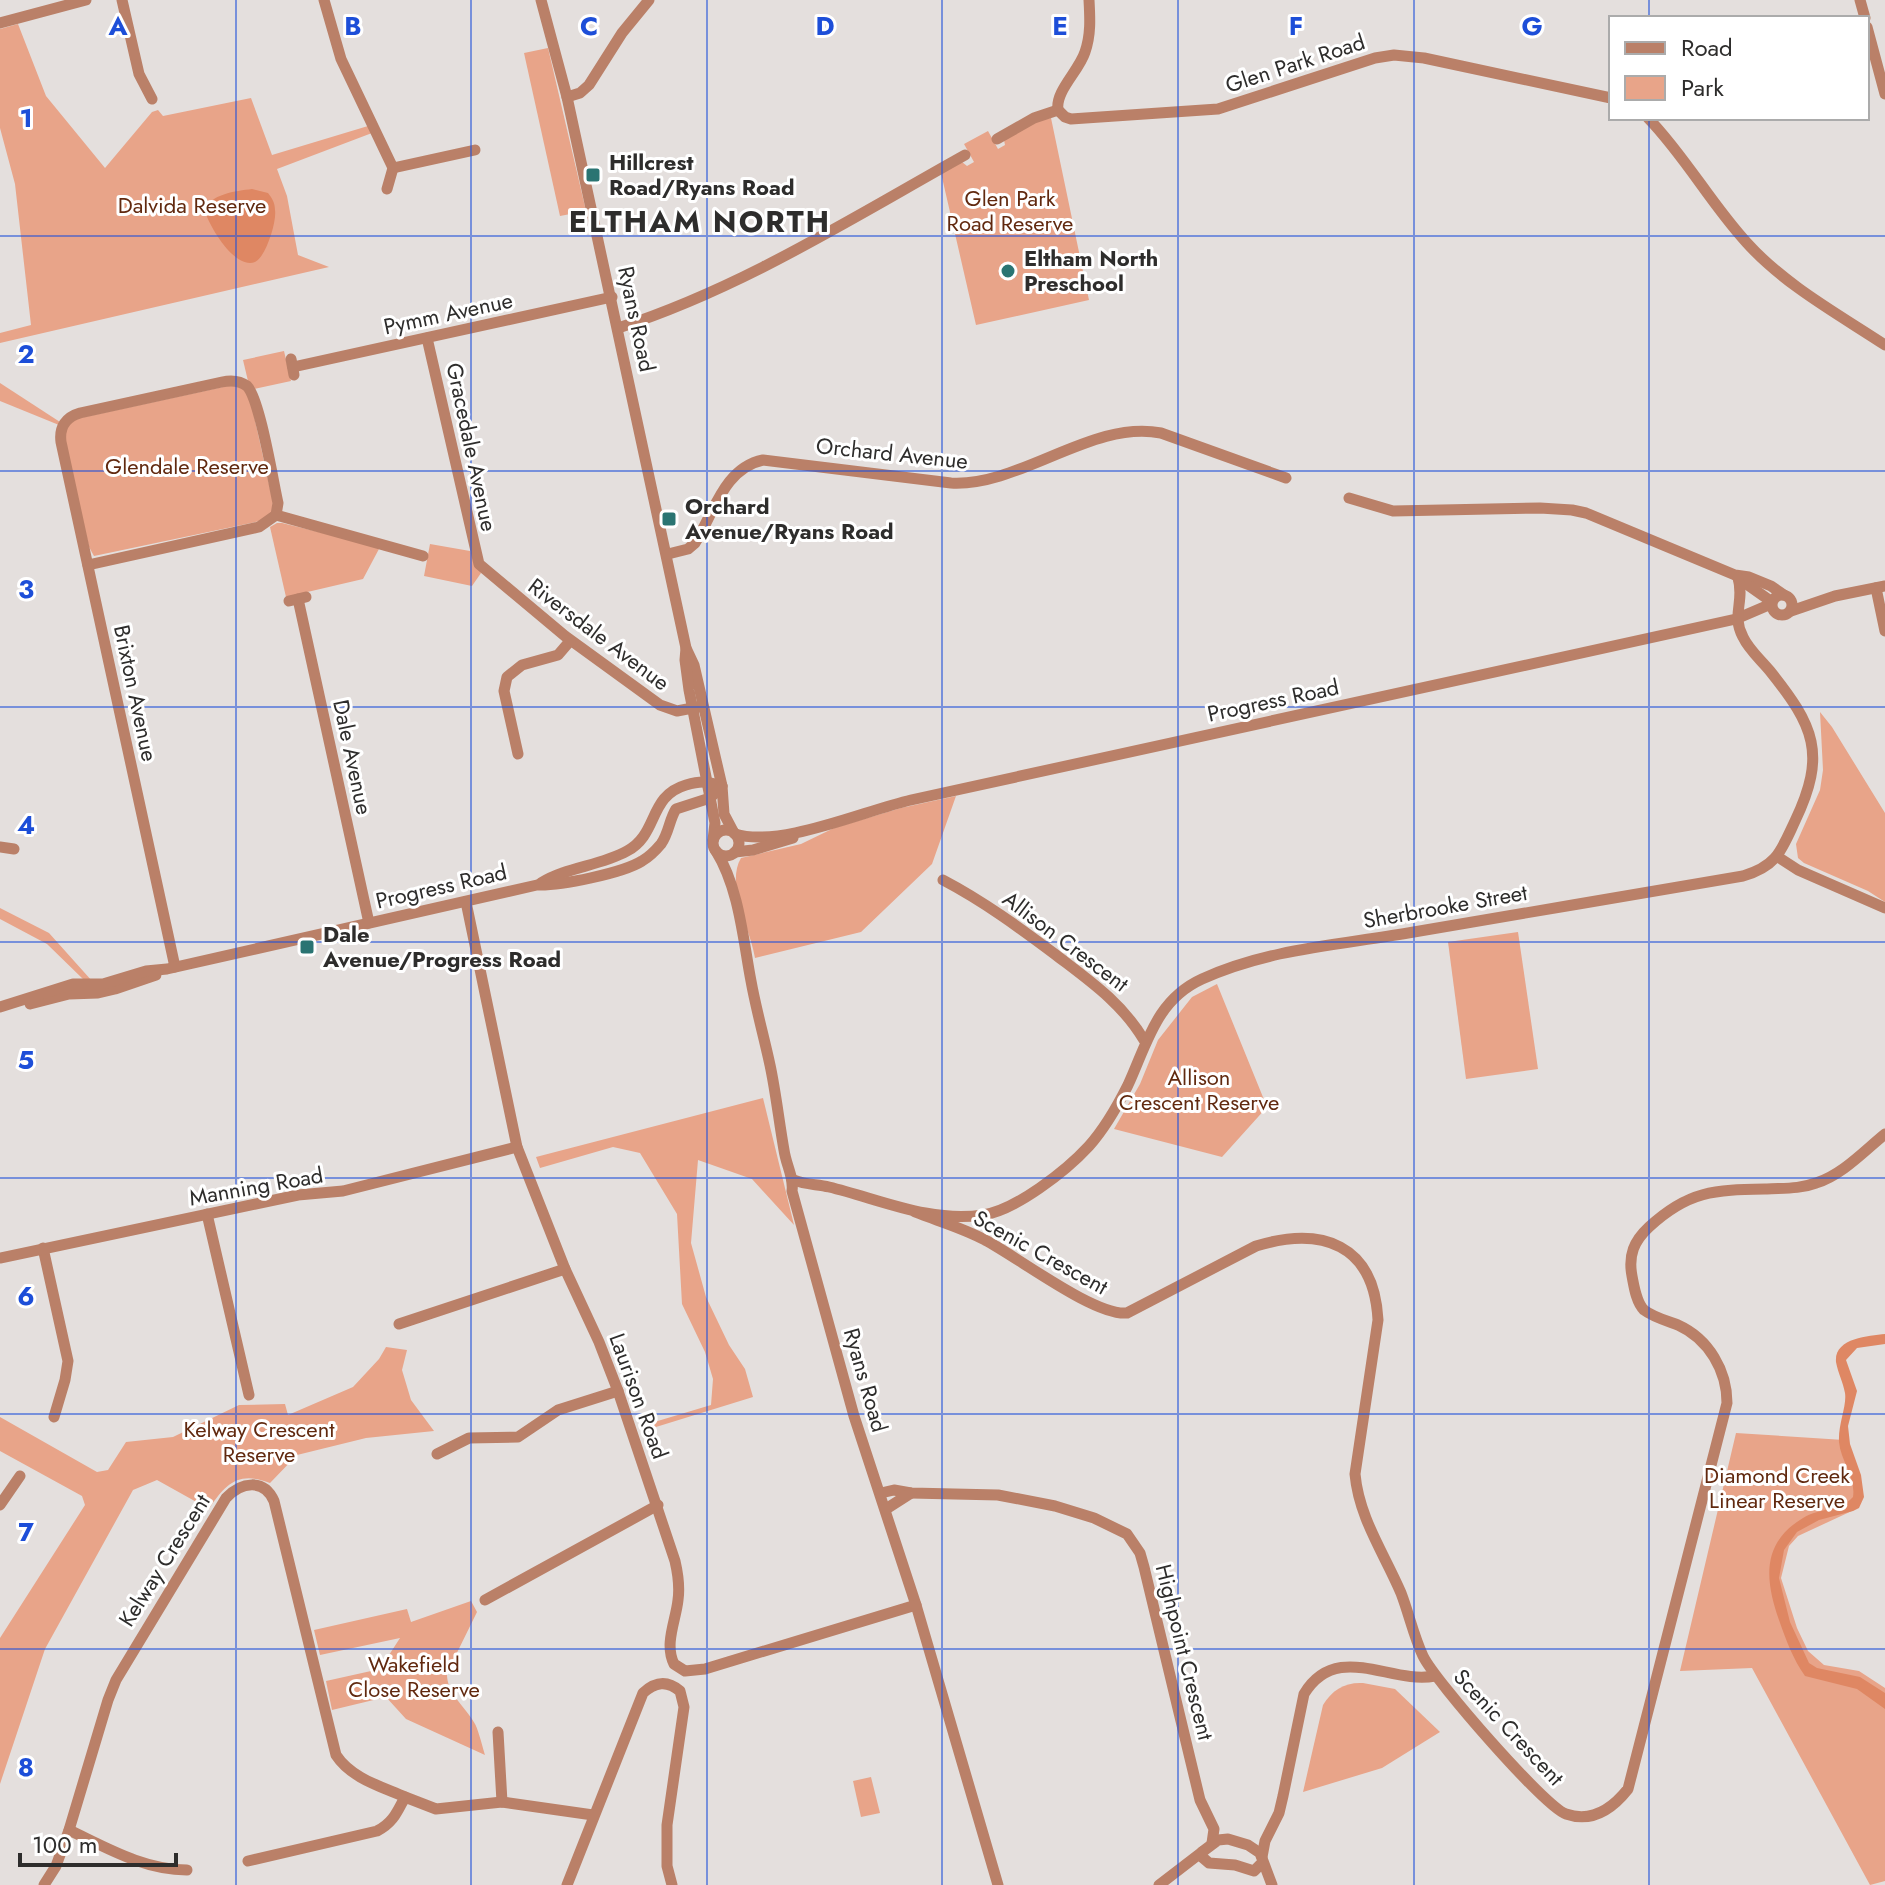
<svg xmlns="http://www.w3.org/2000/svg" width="1885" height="1885" font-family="Jost,sans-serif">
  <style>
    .green { fill: #e8a489 }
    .water { fill: #df8763 }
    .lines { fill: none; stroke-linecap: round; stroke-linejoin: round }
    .minor { stroke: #ba8068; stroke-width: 11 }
    .grid { fill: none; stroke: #1d4ed8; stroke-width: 2; stroke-opacity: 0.55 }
    .poi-dot { fill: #2a7472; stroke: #fff; stroke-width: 3 }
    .labels { text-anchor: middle; stroke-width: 6; stroke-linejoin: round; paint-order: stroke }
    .street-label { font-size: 22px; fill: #2e2d2c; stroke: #fff }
    .poi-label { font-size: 22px; font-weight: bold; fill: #2e2d2c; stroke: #fff; text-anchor: start }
    .park-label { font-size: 22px; fill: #61290f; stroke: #fff }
    .district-label { font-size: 30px; font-weight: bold; letter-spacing: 2px; fill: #2e2d2c; stroke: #fff }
    .grid-label { font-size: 26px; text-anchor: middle; font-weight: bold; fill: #1d4ed8; stroke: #fff; stroke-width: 6; stroke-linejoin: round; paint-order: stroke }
  </style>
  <rect width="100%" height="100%" fill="#e4dfdd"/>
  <!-- green -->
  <g class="green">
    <path d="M18 24 46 96 105 168 152 112 158 110 163 116 251 98 272 155 368 126 372 133 277 169 287 196 298 255 329 267 0 343V333L31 325 15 184 0 128V29Z"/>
    <path d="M548 48 586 211 560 216 524 53Z"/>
    <path d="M1051 118 1089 300 976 325 941 173 962 162 967 166 974 162 964 144 988 131 998 149 1005 145 1004 140 1042 119Z"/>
    <path d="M284 351 291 381 254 389 248 381 243 360Z"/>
    <path d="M0 383 60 422 59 425 0 401Z"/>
    <path d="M232 385 243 388 251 402 273 502 272 512 265 520 94 556 89 547 64 440 67 426 75 419Z"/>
    <path d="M277 523H282L380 547 363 579 286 597 270 527Z"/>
    <path d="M430 544 470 551 481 573 472 586 424 576Z"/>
    <path d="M1820 712 1832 727 1885 813V902L1868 891 1804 863 1798 858 1796 844 1820 790 1823 770Z"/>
    <path d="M956 796 932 864 861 932 755 958C751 930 725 885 741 858L801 844 834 828 901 808Z"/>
    <path d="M0 908 49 933 92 981 84 980 47 944 0 919Z"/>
    <path d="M1518 932 1538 1069 1466 1079 1448 942Z"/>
    <path d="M1217 984 1267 1107 1222 1157 1114 1129 1140 1084 1158 1040 1192 997Z"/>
    <path d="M763 1098 794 1225 752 1179 698 1160 691 1243 706 1297 729 1345 745 1369 753 1397 643 1431 641 1426 711 1405 713 1379 705 1352 682 1304 677 1214 640 1153 613 1147 540 1168 536 1157Z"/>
    <path d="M386 1347 407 1350 402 1370 411 1400 434 1431 366 1438 297 1455 270 1483C239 1471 226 1483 209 1509L157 1480 133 1490 45 1649 0 1784V1638L85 1505 82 1496 0 1451V1417L97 1472 108 1470 126 1442 173 1437 239 1405 285 1404 288 1415 353 1387 379 1359Z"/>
    <path d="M1736 1433 1844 1440 1859 1476 1854 1510 1798 1536 1789 1546 1781 1578 1797 1628 1808 1651 1824 1665 1859 1671 1885 1688V1881L1870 1885 1752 1668 1680 1671Z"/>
    <path d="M471 1601 477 1612 447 1673C446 1693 466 1707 475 1724 478 1729 483 1748 485 1755L406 1719 386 1697 332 1710 326 1681 380 1669 400 1638 320 1655 314 1630 407 1609 411 1622Z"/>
    <path d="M1363 1683 1395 1689 1440 1732 1382 1768 1303 1792 1323 1705C1332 1690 1345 1682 1363 1683Z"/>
    <path d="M871 1777 880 1813 861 1817 853 1781Z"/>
  </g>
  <!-- water -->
  <g class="water">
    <path d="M252 189 268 193C272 198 275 203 275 210 277 221 266 257 255 262 235 270 209 226 205 211 209 194 236 191 252 189Z"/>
    <path d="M1885 1334V1344L1857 1348 1846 1360 1857 1391 1848 1426 1850 1444 1861 1475 1864 1497 1859 1508 1853 1511 1819 1520 1797 1532 1784 1550 1779 1578 1790 1622 1809 1663 1817 1668 1860 1677 1885 1693V1709L1857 1689 1805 1676C1793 1659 1786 1640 1779 1620 1765 1580 1761 1543 1803 1518 1819 1508 1840 1511 1853 1497 1856 1477 1841 1462 1839 1442 1838 1424 1847 1406 1845 1393 1843 1382 1838 1373 1836 1362 1834 1338 1868 1336 1885 1334Z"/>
  </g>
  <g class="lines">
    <!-- minor -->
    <g class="minor">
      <path d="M122 0 139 74 152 99"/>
      <path d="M324 0 341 59 393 168 387 189"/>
      <path d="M541 0 567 97 686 648 694 665 722 786 724 814 734 833"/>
      <path d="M1860 0 1865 18"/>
      <path d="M0 23 86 0"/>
      <path d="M1867 27 1885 94"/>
      <path d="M567 97 580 93 589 85 622 33 649 0"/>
      <path d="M1058 110 1065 117 1071 119 1218 109 1375 58 1394 55 1424 58 1611 98"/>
      <path d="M1058 110C1055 91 1079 71 1085 52 1091 35 1090 18 1089 0"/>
      <path d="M1648 118C1685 156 1711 204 1747 243 1785 285 1838 314 1885 345"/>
      <path d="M997 139 1034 118 1058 110"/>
      <path d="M393 168 475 150"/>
      <path d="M618 328C742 288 852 218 965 155"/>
      <path d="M427 338 479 564 565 636 660 705 677 711 703 706"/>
      <path d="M291 359 294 375"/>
      <path d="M293 367 612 297"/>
      <path d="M1349 498 1393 511 1540 508 1572 510 1586 513 1735 575 1749 577 1771 586 1784 595"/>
      <path d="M276 515 423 556"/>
      <path d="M668 554 688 549 695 543C714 513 724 468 763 460L951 483C1020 487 1093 419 1161 433L1286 478"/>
      <path d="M88 565 259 527 276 515"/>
      <path d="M1738 578 1772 602"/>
      <path d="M1876 588 1885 631"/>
      <circle cx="1782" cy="605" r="10"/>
      <path d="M298 599 369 923"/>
      <path d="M289 601 306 597"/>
      <path d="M1791 611 1835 596 1885 586"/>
      <path d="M686 648 685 660 689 690 715 823 713 840"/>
      <path d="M518 754 504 691 507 677 522 665 558 655 570 641"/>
      <circle cx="726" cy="843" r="13"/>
      <path d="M735 834C781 848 863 811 911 800L1736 619 1771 604"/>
      <path d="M0 847 14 849"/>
      <path d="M716 851C739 888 743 939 751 981 756 1009 764 1037 770 1065 776 1093 779 1122 784 1150 786 1165 794 1177 792 1191L854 1416 916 1605 998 1885"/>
      <path d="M735 852 753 850 793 838"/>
      <path d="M1778 857 1798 870 1885 908"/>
      <path d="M943 880C983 901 1020 928 1056 955 1090 981 1122 1003 1144 1040"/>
      <path d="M541 883C567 867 600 866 627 851 659 834 648 796 686 785 700 781 708 781 722 786"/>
      <path d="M466 902 517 1147 565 1269 599 1342 618 1391 675 1561C678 1574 680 1586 678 1600 676 1620 664 1644 674 1664L685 1671 705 1669 916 1605"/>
      <path d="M175 967 61 442C59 427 66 417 80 413L222 382C231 380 239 380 247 386 260 399 273 481 278 503L276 515"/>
      <path d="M30 1004 69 994 98 993 115 989 156 975"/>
      <path d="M0 1007 73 984H103L146 971 167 969 537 885C560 886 623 873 642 861 649 857 656 850 661 844 669 833 669 820 676 809L710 798 722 786"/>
      <path d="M794 1180C806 1185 817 1184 829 1187 879 1199 930 1223 983 1215 1016 1210 1066 1171 1089 1146 1105 1128 1117 1107 1128 1085 1147 1044 1156 1000 1202 979 1268 949 1338 945 1408 933 1520 914 1631 895 1743 876 1777 866 1781 851 1795 821 1827 754 1814 726 1770 671 1761 660 1749 650 1743 637 1731 615 1745 601 1738 578"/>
      <path d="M915 1212C938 1221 963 1228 985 1240 1018 1257 1094 1316 1127 1313L1256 1246C1322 1226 1374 1244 1378 1320L1355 1474C1359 1518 1384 1553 1401 1593 1409 1614 1414 1637 1423 1656 1435 1681 1545 1807 1566 1814 1592 1823 1613 1808 1628 1789L1727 1403C1727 1371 1709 1339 1678 1325 1667 1321 1653 1317 1644 1310 1636 1302 1634 1286 1632 1276 1628 1255 1634 1241 1649 1227 1689 1190 1715 1190 1767 1189 1784 1188 1800 1189 1816 1183 1842 1175 1864 1151 1885 1134"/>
      <path d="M207 1214 249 1395"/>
      <path d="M43 1248 68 1361 65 1380 54 1417"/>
      <path d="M0 1258 298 1195 343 1191 517 1147"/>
      <path d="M399 1324 565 1269"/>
      <path d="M437 1454 469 1438 518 1437 558 1410 618 1391"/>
      <path d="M881 1493 894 1490 911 1493 998 1495 1055 1506 1094 1518 1127 1534 1140 1553 1144 1567 1200 1800 1214 1829 1212 1843"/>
      <path d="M0 1505 20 1476"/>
      <path d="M886 1509 911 1493"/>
      <path d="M485 1600 658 1505"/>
      <path d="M498 1732 502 1802"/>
      <path d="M69 1830C107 1848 144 1870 187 1870"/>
      <path d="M1262 1857 1265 1841 1279 1813 1283 1796 1304 1694C1337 1640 1390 1685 1435 1676"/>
      <path d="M248 1861 377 1831C393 1823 397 1812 405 1797L436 1809 502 1802 593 1815"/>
      <path d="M1263 1862 1254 1871 1235 1865 1209 1863 1202 1857V1852L1218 1840 1228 1839 1248 1845 1260 1853 1272 1885"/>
      <path d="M44 1885 56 1866 69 1830 108 1700 116 1680 226 1498C241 1482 264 1478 274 1501L336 1755C351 1778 380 1786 405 1797"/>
      <path d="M567 1885 643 1693C655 1682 667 1680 680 1691L684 1707 667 1825V1866L672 1885"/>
      <path d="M1159 1885 1202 1852"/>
    </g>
  </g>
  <!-- grid -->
  <path class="grid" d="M236 0V1885M471 0V1885M707 0V1885M942 0V1885M1178 0V1885M1414 0V1885M1649 0V18M1649 118V1885M0 236H1885M0 471H1885M0 707H1885M0 942H1885M0 1178H1885M0 1414H1885M0 1649H1885"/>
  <!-- markers -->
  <g class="poi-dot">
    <rect x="585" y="167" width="16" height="16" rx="4"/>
    <circle cx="1008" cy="271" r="8"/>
    <rect x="661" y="511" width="16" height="16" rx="4"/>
    <rect x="299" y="939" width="16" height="16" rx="4"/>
  </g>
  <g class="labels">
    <!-- street labels -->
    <g class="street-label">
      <text transform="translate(1295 63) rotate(-18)" y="8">Glen Park Road</text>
      <text transform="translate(448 313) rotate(-12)" y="8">Pymm Avenue</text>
      <text transform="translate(637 319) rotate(78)" y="8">Ryans Road</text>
      <text transform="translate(472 447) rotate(78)" y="8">Gracedale Avenue</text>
      <text transform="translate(892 453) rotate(6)" y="8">Orchard Avenue</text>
      <text transform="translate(599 634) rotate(37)" y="8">Riversdale Avenue</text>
      <text transform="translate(136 693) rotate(78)" y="8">Brixton Avenue</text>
      <text transform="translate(1273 700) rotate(-12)" y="8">Progress Road</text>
      <text transform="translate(353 757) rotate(78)" y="8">Dale Avenue</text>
      <text transform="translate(441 886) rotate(-13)" y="8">Progress Road</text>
      <text transform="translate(1445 906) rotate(-10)" y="8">Sherbrooke Street</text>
      <text transform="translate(1066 941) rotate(37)" y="8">Allison Crescent</text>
      <text transform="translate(256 1186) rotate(-10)" y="8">Manning Road</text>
      <text transform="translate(1041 1252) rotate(29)" y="8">Scenic Crescent</text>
      <text transform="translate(866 1380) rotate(74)" y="8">Ryans Road</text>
      <text transform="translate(639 1396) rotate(70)" y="8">Laurison Road</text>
      <text transform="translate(164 1560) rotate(-58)" y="8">Kelway Crescent</text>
      <text transform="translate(1185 1652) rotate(76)" y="8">Highpoint Crescent</text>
      <text transform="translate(1509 1727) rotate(47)" y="8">Scenic Crescent</text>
    </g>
    <!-- poi labels -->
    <g class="poi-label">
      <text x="609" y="170">Hillcrest<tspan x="609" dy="25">Road/Ryans Road</tspan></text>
      <text x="1024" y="266">Eltham North<tspan x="1024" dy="25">Preschool</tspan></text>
      <text x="685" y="514">Orchard<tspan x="685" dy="25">Avenue/Ryans Road</tspan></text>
      <text x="323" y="942">Dale<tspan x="323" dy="25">Avenue/Progress Road</tspan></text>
    </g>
    <!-- park labels -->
    <g class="park-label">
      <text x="1010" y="206">Glen Park<tspan x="1010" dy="25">Road Reserve</tspan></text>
      <text x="192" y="213">Dalvida Reserve</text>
      <text x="187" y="474">Glendale Reserve</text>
      <text x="1199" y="1085">Allison<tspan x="1199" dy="25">Crescent Reserve</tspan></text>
      <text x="259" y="1437">Kelway Crescent<tspan x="259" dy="25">Reserve</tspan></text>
      <text x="1777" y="1483">Diamond Creek<tspan x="1777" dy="25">Linear Reserve</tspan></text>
      <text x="414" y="1672">Wakefield<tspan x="414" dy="25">Close Reserve</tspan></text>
    </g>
    <!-- district labels -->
    <g class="district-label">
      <text x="700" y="232">ELTHAM NORTH</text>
    </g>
  </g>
  <g class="grid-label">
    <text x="118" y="35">A</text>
    <text x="353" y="35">B</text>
    <text x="589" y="35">C</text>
    <text x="825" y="35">D</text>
    <text x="1060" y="35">E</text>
    <text x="1296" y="35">F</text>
    <text x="1532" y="35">G</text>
    <text x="26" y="127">1</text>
    <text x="26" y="363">2</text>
    <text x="26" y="598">3</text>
    <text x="26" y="834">4</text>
    <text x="26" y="1069">5</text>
    <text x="26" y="1305">6</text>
    <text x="26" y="1541">7</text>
    <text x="26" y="1776">8</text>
  </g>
  <!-- legend -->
  <rect x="1609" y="16" width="260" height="104" fill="#ffffff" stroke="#ababab" stroke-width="2"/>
  <rect x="1625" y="42" width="40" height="12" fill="#ba8068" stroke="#ababab" stroke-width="2"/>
  <text x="1681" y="56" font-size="24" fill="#2e2d2c">Road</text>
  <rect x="1625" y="76" width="40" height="24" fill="#e8a489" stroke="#ababab" stroke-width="2"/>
  <text x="1681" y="96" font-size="24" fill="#2e2d2c">Park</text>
  <!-- scale -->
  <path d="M20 1853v12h156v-12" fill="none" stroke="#2e2d2c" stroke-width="4"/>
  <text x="32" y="1853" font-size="24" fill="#2e2d2c" stroke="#ffffff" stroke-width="6" paint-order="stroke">100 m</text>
</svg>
